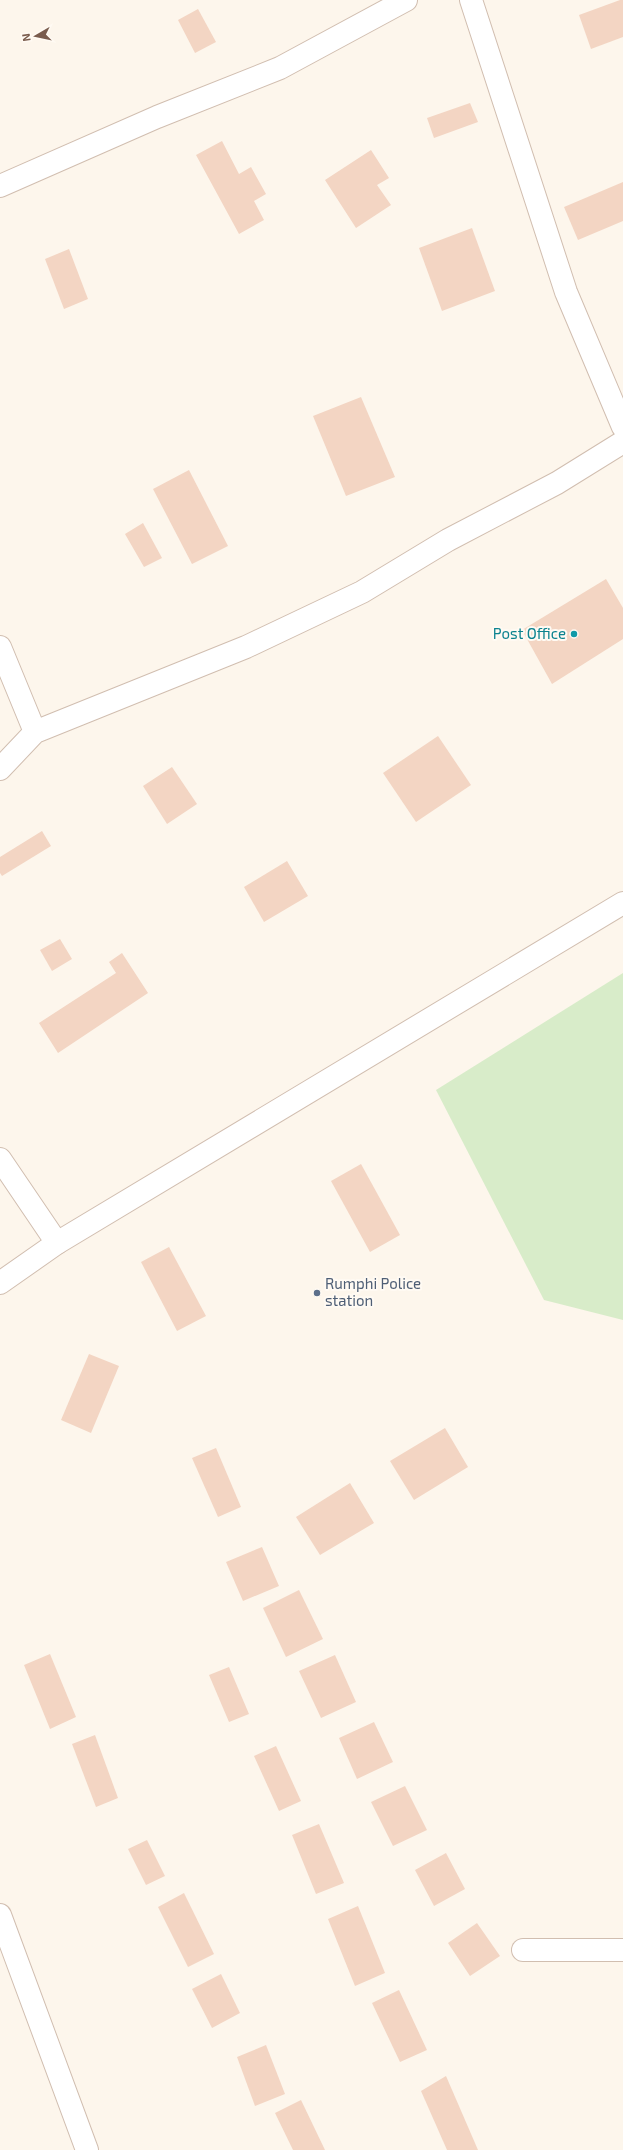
<svg xmlns="http://www.w3.org/2000/svg" width="623" height="2150" font-family="'Exo 2',sans-serif">
  <style>
    .green { fill: #d8ecc9 }
    .building { fill: #f3d5c3 }
    .lines { fill: none; stroke-linecap: round; stroke-linejoin: round }
    .minor-casing { stroke: #d1beb0; stroke-width: 24 }
    .minor { stroke: #fff; stroke-width: 22 }
    .culture-dot { fill: #0f9aa8; stroke: #fffaf3; stroke-width: 1.5 }
    .service-dot { fill: #5c6f8a; stroke: #fffaf3; stroke-width: 1.5 }
    .labels { text-anchor: middle; stroke-width: 4; stroke-linejoin: round; paint-order: stroke }
    .culture-label { font-size: 15px; fill: #0d838f; stroke: #fffaf3; text-anchor: end }
    .service-label { font-size: 15px; fill: #4e5e75; stroke: #fffaf3; text-anchor: start }
  </style>
  <rect width="100%" height="100%" fill="#fdf6ec"/>
  <!-- green -->
  <path class="green" d="M623 973V1320L544 1300 436 1090Z"/>
  <!-- building -->
  <g class="building">
    <path d="M620 0H623V37L591 49 579 15Z"/>
    <path d="M198 9 216 42 195 53 178 20Z"/>
    <path d="M470 103 478 122 434 138 427 118Z"/>
    <path d="M222 141 239 174 251 167 266 194 254 201 264 220 239 234 196 155Z"/>
    <path d="M371 150 389 178 377 185 391 205 356 228 325 180Z"/>
    <path d="M623 182V221L578 240 564 207Z"/>
    <path d="M472 228 495 291 442 311 419 248Z"/>
    <path d="M69 249 88 299 64 309 45 259Z"/>
    <path d="M361 397 395 477 346 496 313 416Z"/>
    <path d="M189 470 228 546 192 564 153 489Z"/>
    <path d="M143 523 162 558 144 567 125 534Z"/>
    <path d="M606 579 623 608V639L552 684 522 630Z"/>
    <path d="M438 736 471 785 416 822 383 773Z"/>
    <path d="M172 767 197 804 167 824 143 786Z"/>
    <path d="M42 831 51 846 2 876 0 873V857Z"/>
    <path d="M287 861 308 896 264 922 244 887Z"/>
    <path d="M60 939 72 959 52 971 40 950Z"/>
    <path d="M122 953 148 993 58 1053 39 1023 116 973 109 962Z"/>
    <path d="M361 1164 400 1235 370 1252 331 1181Z"/>
    <path d="M169 1247 206 1316 177 1331 141 1262Z"/>
    <path d="M89 1354 119 1366 91 1433 61 1420Z"/>
    <path d="M445 1428 468 1467 414 1500 390 1461Z"/>
    <path d="M216 1448 241 1507 218 1517 192 1458Z"/>
    <path d="M350 1483 374 1523 320 1555 296 1517Z"/>
    <path d="M262 1547 279 1586 243 1601 226 1562Z"/>
    <path d="M299 1590 323 1639 286 1657 263 1608Z"/>
    <path d="M50 1654 76 1717 50 1729 24 1665Z"/>
    <path d="M335 1655 356 1702 321 1718 299 1671Z"/>
    <path d="M229 1667 249 1714 229 1722 209 1675Z"/>
    <path d="M374 1722 393 1762 357 1779 339 1738Z"/>
    <path d="M95 1735 118 1798 96 1807 72 1744Z"/>
    <path d="M276 1746 301 1801 279 1811 254 1756Z"/>
    <path d="M405 1786 427 1830 393 1846 371 1802Z"/>
    <path d="M319 1824 344 1883 316 1894 292 1835Z"/>
    <path d="M147 1840 165 1876 146 1885 128 1849Z"/>
    <path d="M446 1853 465 1889 434 1906 415 1870Z"/>
    <path d="M184 1893 214 1954 188 1967 158 1907Z"/>
    <path d="M358 1906 385 1973 355 1986 328 1919Z"/>
    <path d="M477 1923 500 1956 470 1976 448 1943Z"/>
    <path d="M221 1974 240 2013 212 2028 192 1989Z"/>
    <path d="M399 1990 427 2050 400 2062 372 2003Z"/>
    <path d="M266 2045 285 2094 255 2106 237 2057Z"/>
    <path d="M446 2076 478 2150H447L421 2091Z"/>
    <path d="M301 2100 325 2150H293L275 2113Z"/>
  </g>
  <g class="lines">
    <defs>
      <g id="minor">
        <path d="M471 0 566 292 623 427"/>
        <path d="M0 186 157 117 280 68 406 0"/>
        <path d="M0 647 35 732"/>
        <path d="M0 769 35 732 246 647 362 592 448 540 557 483 623 442"/>
        <path d="M0 1159 57 1243"/>
        <path d="M0 1283 57 1243 623 903"/>
        <path d="M0 1915 87 2150"/>
        <path d="M523 1950H623"/>
      </g>
    </defs>
    <!-- minor casing -->
    <use href="#minor" class="minor-casing"/>
    <!-- minor -->
    <use href="#minor" class="minor"/>
  </g>
  <!-- markers -->
  <circle class="culture-dot" cx="574" cy="634" r="4"/>
  <circle class="service-dot" cx="317" cy="1293" r="4"/>
  <g class="labels">
    <!-- culture labels -->
    <g class="culture-label">
      <text x="566" y="639">Post Office</text>
    </g>
    <!-- service labels -->
    <g class="service-label">
      <text x="325" y="1289">Rumphi Police<tspan x="325" dy="17">station</tspan></text>
    </g>
  </g>
  <!-- north arrow -->
  <g transform="translate(36 36) rotate(261)" stroke="#fffaf3" stroke-width="3" paint-order="stroke">
  <path d="M0-3L7 15L0 10L-7 15Z" fill="#7a5c4d"/>
  <text y="-6" font-size="11" font-weight="bold" text-anchor="middle" fill="#7a5c4d">N</text>
  </g>
</svg>
